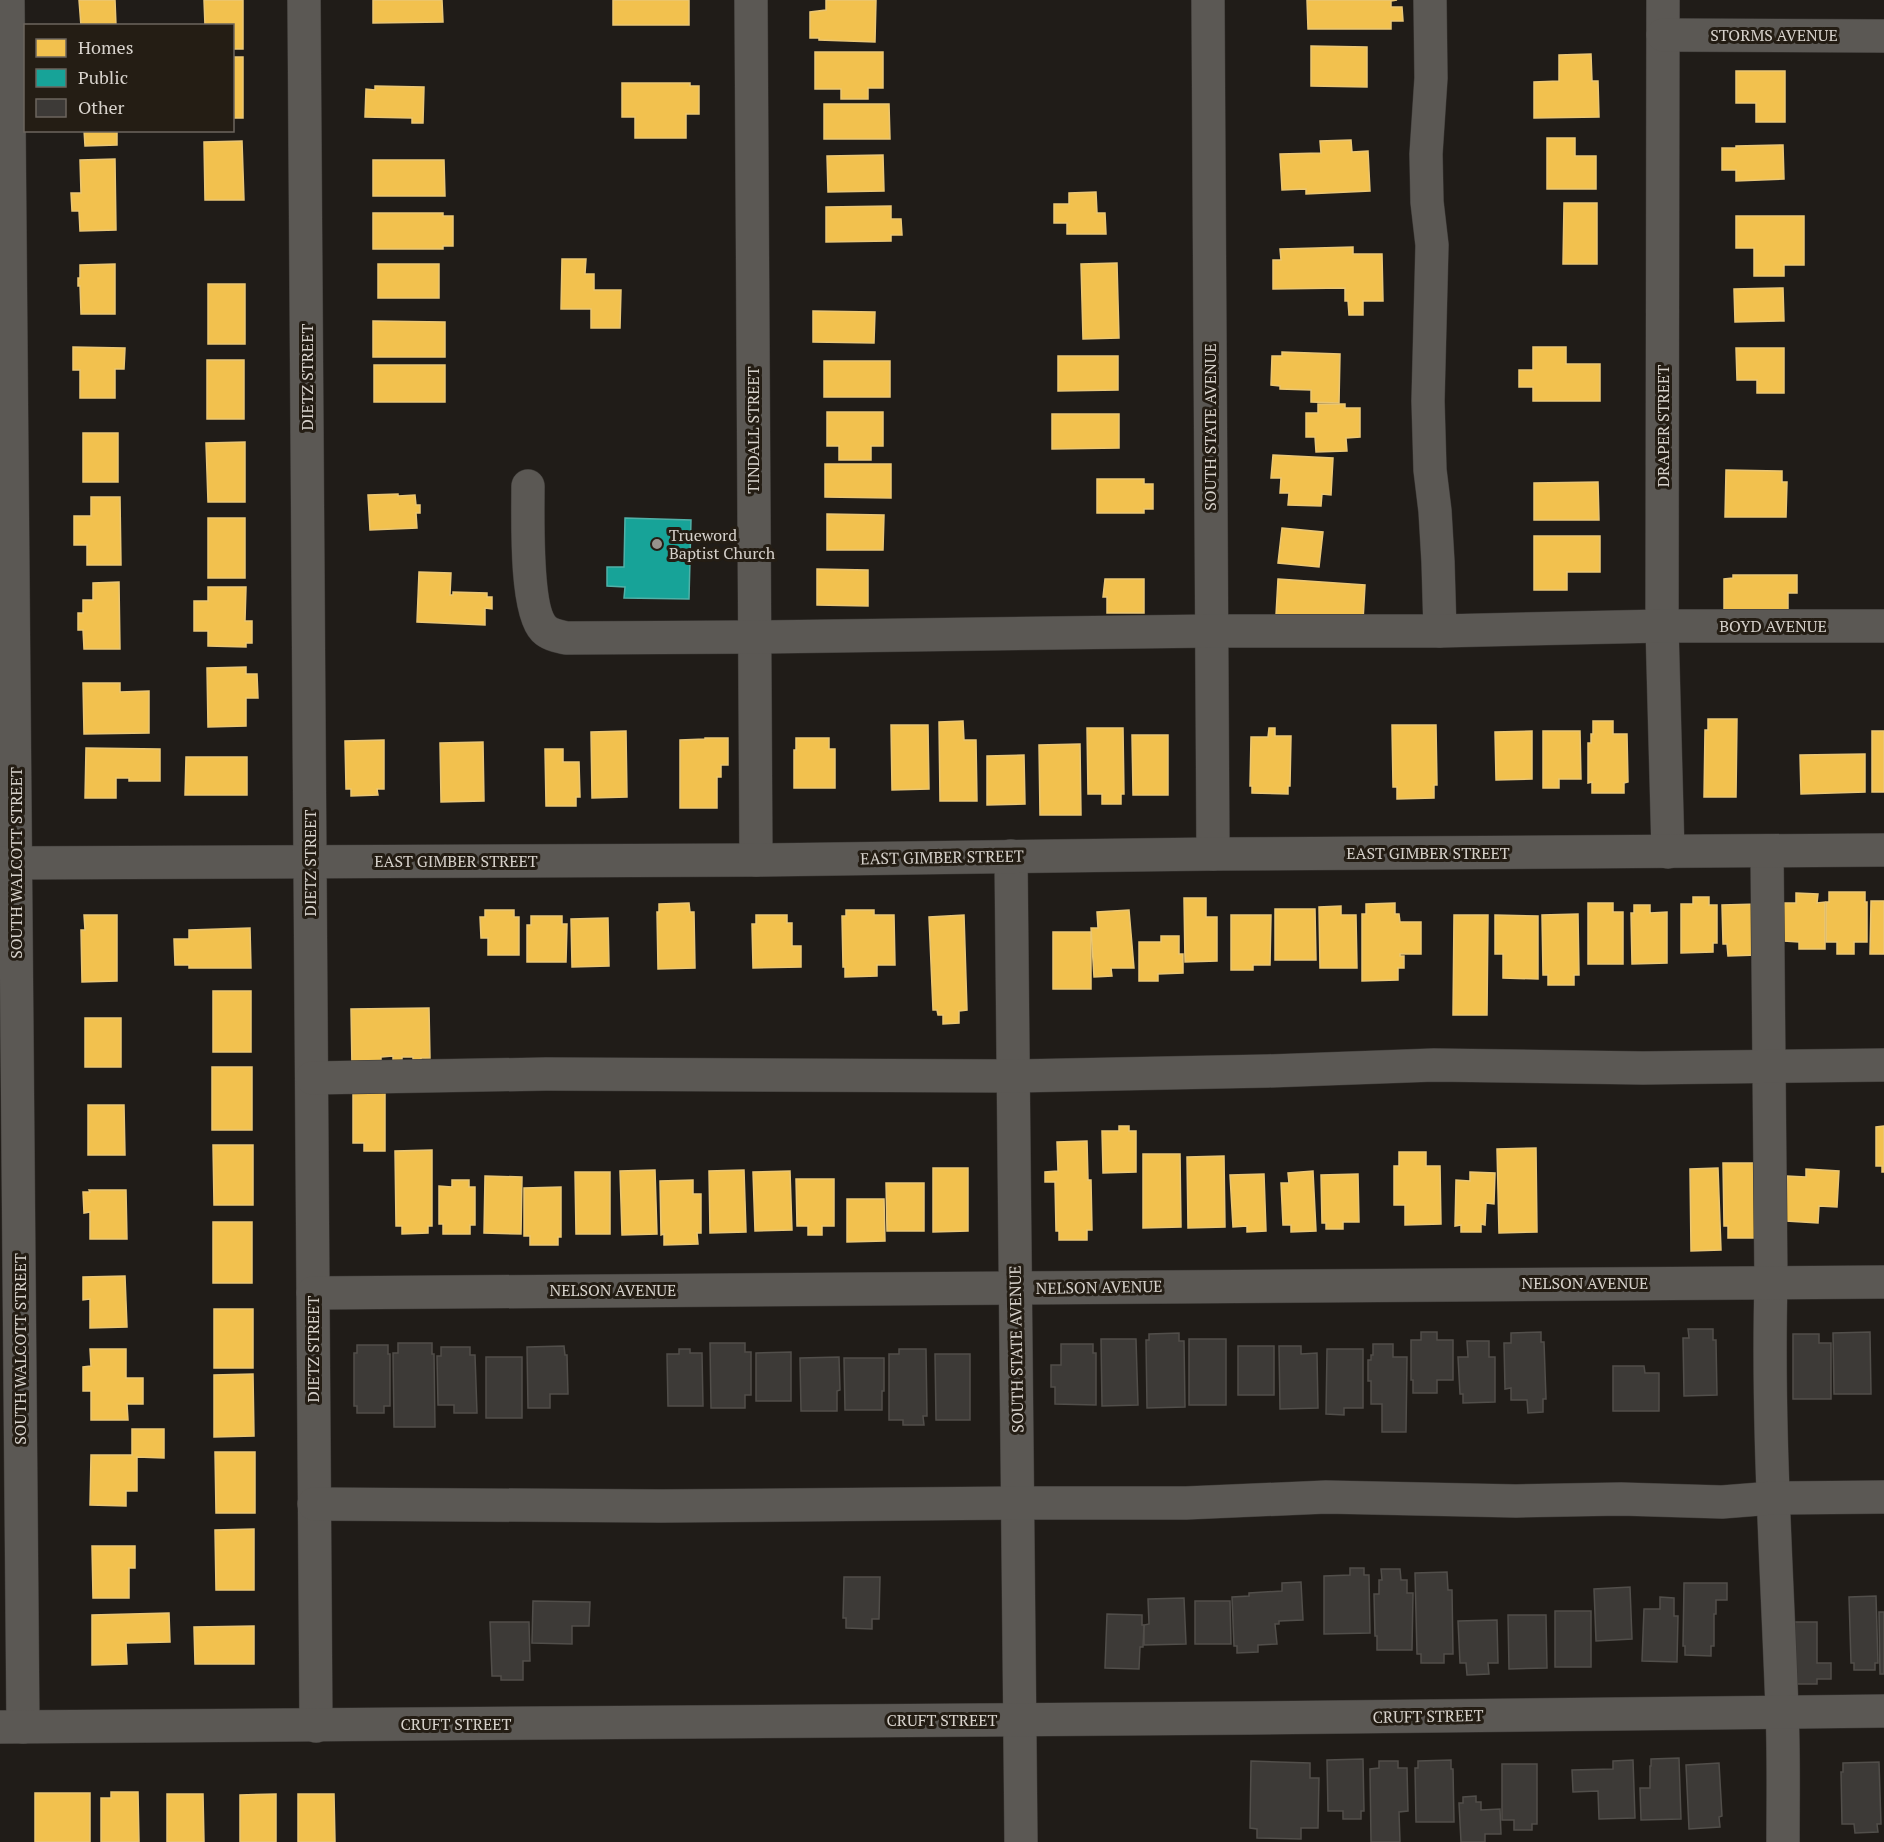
<svg xmlns="http://www.w3.org/2000/svg" width="1884" height="1842" font-family="'PT Serif',serif">
  <style>
    .homes { fill: #f2c14e; stroke: #eac674; stroke-width: 1.5 }
    .public { fill: #17a398; stroke: #51b1a8; stroke-width: 1.5 }
    .building { fill: #3d3a37; stroke: #514e4a; stroke-width: 1.5 }
    .lines { fill: none; stroke-linecap: round; stroke-linejoin: round }
    .minor-casing { stroke: #3a3734; stroke-width: 34 }
    .minor { stroke: #5b5854; stroke-width: 33 }
    .poi-dot { fill: #97928d; stroke: #241d14; stroke-width: 2 }
    .labels { text-anchor: middle; stroke-width: 6; stroke-linejoin: round; paint-order: stroke }
    .street-label { font-size: 16px; fill: #d7d2cc; stroke: #241d14 }
    .poi-label { font-size: 16px; fill: #d7d2cc; stroke: #241d14; text-anchor: start }
  </style>
  <rect width="100%" height="100%" fill="#201c18"/>
  <!-- homes -->
  <g class="homes">
    <path d="M79 0H115L116 25 132 26H81Z"/>
    <path d="M204 0H243V49H232V26H205Z"/>
    <path d="M373 0H442L443 22 373 23Z"/>
    <rect x="613" y="0" width="76" height="25"/>
    <path d="M826 0H876L875 42 819 40V38H810V12L826 10Z"/>
    <path d="M1307 0H1397L1391 1V7H1402L1403 21H1391V29H1308Z"/>
    <path d="M1311 46 1367 47V87L1311 86Z"/>
    <path d="M815 52H883V88H868V99H841V89H815Z"/>
    <path d="M1591 54 1592 81H1598L1599 117 1534 118V82L1559 81V55Z"/>
    <rect x="232" y="57" width="11" height="61"/>
    <path d="M1736 71H1785V122H1756V103H1736Z"/>
    <path d="M622 83H690V86H699V114H686V138H635V117H622Z"/>
    <path d="M375 86 424 87 423 123H412V118L365 117 366 89 375 90Z"/>
    <path d="M824 104H889L890 139H824Z"/>
    <path d="M84 130H117V145L85 146Z"/>
    <path d="M1547 138H1575V156H1596V189H1547Z"/>
    <path d="M1351 140 1352 152 1368 151 1370 191 1306 194V189L1282 190 1280 154 1321 153 1320 141Z"/>
    <path d="M242 141 244 200H205L204 142Z"/>
    <path d="M1783 145 1784 179 1736 181V170H1722V148H1736V146Z"/>
    <path d="M883 155 884 191 828 192 827 156Z"/>
    <path d="M115 159 116 230 80 231 79 211H72L71 193H81L80 160Z"/>
    <path d="M373 160H444L445 196H373Z"/>
    <path d="M1096 192 1097 213H1105L1106 234H1067V223H1054V204H1069V193Z"/>
    <path d="M1564 203H1597V264H1563Z"/>
    <path d="M891 206V219H901L902 235H891V241L826 242V207Z"/>
    <path d="M373 213H443V216H453V246H443V249H373Z"/>
    <path d="M1736 216H1804V265H1784V276H1754V248H1736Z"/>
    <path d="M1353 247V254H1382L1383 301H1363V315H1349L1348 301H1345V288L1273 289V260H1281L1280 249Z"/>
    <path d="M562 259H586L585 274H594V290H621L620 328H591V309H561Z"/>
    <path d="M1117 263 1119 338 1083 339 1081 264Z"/>
    <path d="M115 264V314H81L80 286H78V278H80V265Z"/>
    <rect x="378" y="264" width="61" height="34"/>
    <rect x="208" y="284" width="37" height="60"/>
    <path d="M1783 288 1784 321 1735 322 1734 289Z"/>
    <path d="M813 311 875 312 874 343 813 342Z"/>
    <path d="M373 321 445 322V357H373Z"/>
    <path d="M73 347 125 348 124 369H115V398H80V370H73Z"/>
    <path d="M1533 347H1566V364H1600V401H1533V387H1519V370H1533Z"/>
    <path d="M1736 348H1784V393H1757V380H1737Z"/>
    <path d="M1282 352 1340 354 1339 403 1311 402V390L1280 389V386L1271 385 1272 356H1282Z"/>
    <path d="M1058 356H1118V390L1058 391Z"/>
    <rect x="207" y="360" width="37" height="59"/>
    <rect x="824" y="361" width="66" height="36"/>
    <rect x="374" y="365" width="71" height="37"/>
    <path d="M1318 404H1345V408H1360V437L1346 438 1347 451 1316 452 1315 437H1306V413H1318Z"/>
    <path d="M827 412H883V446H871V460H839V446H827Z"/>
    <path d="M1052 414H1119V448L1052 449Z"/>
    <rect x="83" y="433" width="35" height="49"/>
    <path d="M245 442V502H208L206 443Z"/>
    <path d="M1273 455 1333 458 1331 495 1322 494 1321 506 1288 505 1289 493H1280L1281 478H1271Z"/>
    <path d="M825 464H891V498L825 497Z"/>
    <path d="M1726 470 1782 471V482H1787L1786 517H1725Z"/>
    <path d="M1097 479H1144V484H1153V509H1144V513H1097Z"/>
    <path d="M1598 482 1599 520H1534V483Z"/>
    <path d="M398 494V496L415 495 416 505H420V513H416L417 528 370 530 368 495Z"/>
    <path d="M91 497H120L121 565H87V545H74V516H91Z"/>
    <path d="M827 514 884 515 883 550H827Z"/>
    <rect x="208" y="518" width="37" height="60"/>
    <path d="M1282 528 1323 532 1319 567 1278 563Z"/>
    <path d="M1534 536H1600V572H1567V590H1534Z"/>
    <path d="M817 569 868 570V606L817 605Z"/>
    <path d="M419 572 451 573 450 595H453V592L487 593V597H492V609L485 608V625L417 622Z"/>
    <path d="M1733 575H1797V593H1788V614L1724 612V579L1733 578Z"/>
    <path d="M1105 579H1144V613H1107V597H1103Z"/>
    <path d="M1278 579 1365 585 1363 621 1276 615Z"/>
    <path d="M119 582 120 649H84L83 630H78V613H83V600H93V583Z"/>
    <path d="M208 587H246L245 621H252V643H246V647L208 646V631H194V601H208Z"/>
    <path d="M246 667V674H257L258 698H246V726L208 727 207 668Z"/>
    <path d="M83 683H120V692L149 691V733L84 734Z"/>
    <path d="M1708 719H1737L1736 797H1704L1705 730H1708Z"/>
    <path d="M963 721 964 740H976L977 801H940L939 722Z"/>
    <path d="M1593 721H1613V734H1627L1628 782 1624 783V793H1592V782L1588 783V743H1591V734H1593Z"/>
    <path d="M891 725H928L929 789 892 790Z"/>
    <path d="M1392 725H1436L1437 785H1434V798L1397 799V787H1393Z"/>
    <path d="M1087 728H1123L1124 794H1121V804H1102V794H1088Z"/>
    <path d="M1269 728H1275V736H1291L1290 786H1288V794L1252 793V786H1250L1251 737H1268Z"/>
    <path d="M626 731 627 797 592 798 591 732Z"/>
    <path d="M1532 731V779L1496 780 1495 732Z"/>
    <path d="M1543 731H1580L1581 779H1559V788H1543Z"/>
    <rect x="1872" y="731" width="12" height="61"/>
    <path d="M1132 735H1168V795H1133Z"/>
    <path d="M705 738H728V765H721V777H717V808H680V740L705 739Z"/>
    <path d="M796 738H829V749H835V788H794V750H796Z"/>
    <path d="M384 740V789H377L378 795 351 796V789H346L345 741Z"/>
    <path d="M483 742 484 801 441 802 440 743Z"/>
    <path d="M1080 744 1081 815H1040L1039 745Z"/>
    <path d="M86 748 160 749V781H129V778H116V798H85Z"/>
    <path d="M545 749H563V762H579L580 797H576V806H546Z"/>
    <path d="M1865 754V792L1801 794 1800 755Z"/>
    <path d="M1024 755 1025 804 987 805V756Z"/>
    <path d="M186 757H247V795H185Z"/>
    <path d="M1829 892H1865V902H1867V942H1854V954H1837V942H1826V902H1829Z"/>
    <path d="M1796 893 1818 894 1817 903 1825 902V949H1799V942L1784 941V903H1796Z"/>
    <path d="M1693 897H1709V905H1717V943H1713V952L1681 953V904H1693Z"/>
    <path d="M1184 898H1206V917H1217V961L1185 962Z"/>
    <path d="M1871 901H1884V954H1870Z"/>
    <path d="M689 903 690 912H694L695 968 658 969 657 912H659V904Z"/>
    <path d="M1395 903V914H1399L1400 922H1421V954H1400V956H1404V968H1398V980L1362 981V914H1366V904Z"/>
    <path d="M1588 903H1613V912H1623V964H1588Z"/>
    <path d="M1758 904 1757 955 1728 956 1727 944H1723L1722 905Z"/>
    <path d="M1634 905H1650V913L1667 912V963L1632 964 1631 913H1634Z"/>
    <path d="M1341 906V915H1356L1357 968H1320L1319 907Z"/>
    <path d="M1275 909H1315L1316 960H1275Z"/>
    <path d="M485 910H514V917H519V955H488V938H481L480 917H485Z"/>
    <path d="M846 910H874V915H894L895 965H877V976L845 977V967H843L842 916H846Z"/>
    <path d="M1129 910 1134 968H1111L1112 976 1094 977 1091 928H1098L1097 912Z"/>
    <path d="M1578 914 1579 975H1574V985H1548V975H1543L1542 915Z"/>
    <path d="M84 915H117V981L82 982 81 930H85Z"/>
    <path d="M756 915H787V923H792V946H801V967L753 968 752 924H756Z"/>
    <path d="M964 915 967 1010 959 1011V1023L943 1024V1015H938L937 1010H933L929 917Z"/>
    <path d="M1231 915H1271L1270 965H1253V970H1231Z"/>
    <path d="M1454 915H1488L1487 1015H1453Z"/>
    <path d="M1495 915 1538 916V979L1503 978V954H1495Z"/>
    <path d="M531 916H562V924H567L566 962H527V925H531Z"/>
    <path d="M608 918 609 966 572 967 571 919Z"/>
    <path d="M250 928 251 968H189V965H175L174 939H189V930Z"/>
    <rect x="1053" y="932" width="38" height="57"/>
    <path d="M1161 936H1179V954H1183V973L1158 974V981H1139V942H1161Z"/>
    <rect x="213" y="991" width="38" height="61"/>
    <path d="M429 1008 430 1058H421V1060L413 1061V1057H402V1061L393 1062V1056L381 1057V1068H352L351 1009Z"/>
    <rect x="85" y="1018" width="36" height="49"/>
    <rect x="212" y="1067" width="40" height="63"/>
    <path d="M353 1092H385V1151H364V1143H353Z"/>
    <path d="M88 1105H124L125 1155H88Z"/>
    <path d="M1119 1126H1129V1131H1136V1172L1103 1173 1102 1131H1119Z"/>
    <path d="M1884 1126V1172H1882V1166H1876V1127Z"/>
    <path d="M1087 1141 1088 1180H1091L1092 1230H1087V1240H1059V1231H1056L1055 1182H1045V1172L1058 1171 1057 1142Z"/>
    <path d="M213 1145H253V1205H214Z"/>
    <path d="M1536 1148 1537 1232 1499 1233 1497 1149Z"/>
    <path d="M432 1150V1226H428V1233L402 1234V1226H396L395 1151Z"/>
    <path d="M1399 1152H1426V1166H1440L1441 1224 1405 1225V1205H1394V1166H1399Z"/>
    <path d="M1143 1154H1180L1181 1227 1143 1228Z"/>
    <path d="M1224 1156 1225 1227 1188 1228 1187 1157Z"/>
    <path d="M1723 1163H1760L1757 1238H1728V1226H1724Z"/>
    <path d="M933 1168H968V1231L933 1232Z"/>
    <path d="M1718 1168 1721 1250 1691 1251 1690 1169Z"/>
    <path d="M1806 1169 1839 1171 1837 1207 1819 1206 1818 1223 1786 1221 1787 1176 1806 1177Z"/>
    <path d="M655 1170 657 1234 622 1235 620 1171Z"/>
    <path d="M744 1170 746 1232 710 1233 709 1171Z"/>
    <path d="M790 1171 792 1230 755 1231 753 1172Z"/>
    <path d="M1313 1171 1316 1231 1291 1232V1225H1283L1281 1183H1289L1288 1173Z"/>
    <path d="M575 1172H610V1234H576Z"/>
    <path d="M1470 1172 1495 1173 1494 1204 1486 1203 1485 1225 1481 1224V1232H1461V1225L1455 1226 1456 1180 1470 1181Z"/>
    <path d="M1264 1174 1266 1231 1247 1232V1226L1233 1227 1230 1175Z"/>
    <path d="M1358 1174 1359 1222H1343V1229H1326V1223H1322L1321 1175Z"/>
    <path d="M485 1176 522 1177 521 1234 484 1233Z"/>
    <path d="M796 1179H834V1226H822V1235H808V1226H797Z"/>
    <path d="M452 1180H469V1187H475V1225H470V1234H443V1224H439V1186L452 1187Z"/>
    <path d="M693 1180V1194H701V1233H697L698 1244 664 1245V1234L661 1235 660 1181Z"/>
    <path d="M886 1183H924V1231H887Z"/>
    <path d="M561 1187V1237H558V1245H530V1236H524V1188Z"/>
    <path d="M89 1190H126L127 1239H90V1212L84 1213 83 1192H90Z"/>
    <path d="M847 1199H884L885 1241 847 1242Z"/>
    <rect x="213" y="1222" width="39" height="61"/>
    <path d="M125 1276 127 1327 90 1328V1299L83 1300V1277Z"/>
    <rect x="214" y="1309" width="39" height="59"/>
    <path d="M90 1349H126V1378H143V1404H127L128 1420H91V1391H83V1367L91 1366Z"/>
    <path d="M253 1374 254 1436 214 1437V1375Z"/>
    <path d="M132 1429H164V1458L137 1457V1491H126V1506L90 1505 91 1455H132Z"/>
    <path d="M215 1452H255V1513H216Z"/>
    <path d="M254 1529V1590H216L215 1530Z"/>
    <path d="M92 1546H135V1568H129V1598H93Z"/>
    <path d="M169 1613 170 1642 126 1643 127 1664 92 1665V1615Z"/>
    <path d="M254 1626V1664H195L194 1627Z"/>
    <path d="M111 1792H138L139 1842H101V1798H111Z"/>
    <rect x="35" y="1793" width="55" height="49"/>
    <path d="M167 1794H203L204 1842H167Z"/>
    <path d="M276 1794V1842H240V1795Z"/>
    <path d="M298 1794H334L335 1842H298Z"/>
  </g>
  <!-- public -->
  <path class="public" d="M625 518 691 520 689 599 624 598 625 587 607 586V567H624Z"/>
  <!-- building -->
  <g class="building">
    <path d="M1688 1329H1713V1340H1716L1717 1395 1684 1396 1683 1338H1689Z"/>
    <path d="M1421 1332H1437V1340H1453V1380H1437V1393H1413V1380H1411V1340H1421Z"/>
    <path d="M1541 1332V1342H1544L1546 1399H1543V1412L1528 1413 1527 1400H1511V1388L1505 1389 1504 1343H1511V1333Z"/>
    <path d="M1870 1332 1871 1394H1834L1833 1333Z"/>
    <path d="M1179 1333V1341H1184L1185 1407 1147 1408 1146 1340H1149V1334Z"/>
    <path d="M1793 1334H1819V1343H1831V1399H1793Z"/>
    <path d="M1101 1339H1136L1138 1405 1102 1406Z"/>
    <rect x="1189" y="1339" width="37" height="66"/>
    <path d="M1467 1341H1489V1357H1495V1402L1463 1403V1394H1460L1458 1357H1468Z"/>
    <path d="M398 1343H432V1354H434L435 1427H394L393 1353H398Z"/>
    <path d="M710 1343H745V1352H751V1395H745V1408H711Z"/>
    <path d="M1061 1344H1093V1353H1096V1405L1055 1404V1387H1051V1365H1061Z"/>
    <path d="M1373 1344H1393V1357H1407L1406 1432H1382V1404H1371V1381H1368V1360H1371V1355H1373Z"/>
    <path d="M357 1345H388V1354H390V1406H384V1413H357V1406H354V1353H357Z"/>
    <path d="M564 1346 565 1355H567L568 1394H550V1408H528L527 1347Z"/>
    <rect x="1238" y="1346" width="36" height="49"/>
    <path d="M1279 1346H1301V1354L1317 1353 1318 1408 1280 1409Z"/>
    <path d="M441 1347H470V1355H475L477 1413H454V1405H438L437 1356H441Z"/>
    <path d="M679 1349H690V1353H702L703 1406H668L667 1354H679Z"/>
    <path d="M899 1349H926L927 1416H923L924 1425H903V1420H889V1354H899Z"/>
    <path d="M1327 1349H1363V1408H1344V1415L1326 1414Z"/>
    <path d="M791 1352V1401H756V1353Z"/>
    <path d="M935 1354H970V1420H936Z"/>
    <rect x="486" y="1357" width="36" height="61"/>
    <path d="M839 1357 840 1390 837 1391V1411H801L800 1358Z"/>
    <path d="M844 1358H884V1391H882V1410H845Z"/>
    <path d="M1613 1366H1644L1645 1373H1659V1411H1613Z"/>
    <path d="M1350 1568H1364V1575H1369L1370 1633 1324 1634V1576L1350 1575Z"/>
    <path d="M1381 1569H1400L1401 1580H1407V1593H1413L1412 1650H1377V1636H1375L1374 1594H1379V1580H1382Z"/>
    <path d="M1447 1572 1448 1590H1452L1453 1654H1444V1663H1421V1654H1417L1415 1573Z"/>
    <path d="M844 1577H880L879 1619H872V1629L846 1628V1618H843Z"/>
    <path d="M1301 1582 1303 1620 1279 1621V1624H1275L1277 1644 1258 1645V1652L1237 1653V1646H1234L1232 1597 1249 1596V1593L1282 1591V1583Z"/>
    <path d="M1684 1583H1727V1600H1716V1614H1714V1646H1711V1656L1685 1655V1646H1683Z"/>
    <path d="M1630 1587 1632 1639 1596 1641 1594 1589Z"/>
    <path d="M1876 1596 1878 1663H1875V1670H1854V1663H1851L1849 1597Z"/>
    <path d="M1660 1597 1674 1598V1616H1678L1677 1662 1642 1661 1644 1609H1660Z"/>
    <path d="M1184 1598 1186 1644 1144 1645V1625L1149 1624 1148 1599Z"/>
    <path d="M533 1601 590 1602 589 1626H572V1644L532 1643Z"/>
    <path d="M1195 1601H1230L1231 1644H1195Z"/>
    <rect x="1555" y="1611" width="36" height="56"/>
    <path d="M1879 1612H1884V1674H1880Z"/>
    <path d="M1107 1614 1142 1615V1625H1144L1143 1647H1140L1139 1669 1105 1668Z"/>
    <path d="M1508 1615H1546L1547 1668 1509 1669Z"/>
    <path d="M1497 1620 1498 1663H1488L1489 1674 1467 1675 1466 1663H1460L1458 1621Z"/>
    <path d="M490 1622H529L530 1661H523V1680H501V1676H492Z"/>
    <path d="M1790 1622H1817V1663H1831V1679H1817V1684H1790Z"/>
    <path d="M1679 1758 1681 1819 1641 1820 1640 1788H1650V1766H1651V1759Z"/>
    <path d="M1363 1759 1364 1811H1361V1819H1343V1811H1328L1327 1760Z"/>
    <path d="M1451 1760V1769H1453L1454 1822H1416L1415 1768H1418V1761Z"/>
    <path d="M1633 1760 1635 1818 1599 1819 1598 1791 1573 1792 1572 1770 1613 1769V1761Z"/>
    <path d="M1251 1761 1310 1763V1778H1319L1318 1828H1301V1839L1257 1838V1829L1250 1828Z"/>
    <path d="M1379 1761H1398V1768H1407L1408 1811 1399 1812 1400 1842H1371L1370 1769 1379 1768Z"/>
    <path d="M1879 1762 1881 1824H1877L1878 1832 1855 1833 1854 1824H1842L1841 1772H1843V1763Z"/>
    <path d="M1719 1763 1722 1816 1719 1817 1720 1827 1689 1829 1686 1765Z"/>
    <path d="M1502 1764H1537V1824H1532V1830H1514V1820H1502Z"/>
    <path d="M1476 1796V1802H1481V1810L1500 1809 1501 1834H1485V1842H1461L1459 1803H1463V1797Z"/>
  </g>
  <g class="lines">
    <defs>
      <g id="minor">
        <path d="M8 0 23 1727"/>
        <path d="M304 0 316 1726"/>
        <path d="M751 0 756 860"/>
        <path d="M1208 0 1213 854"/>
        <path d="M1430 0 1431 78 1426 154 1427 202 1432 245 1428 401 1430 470 1435 511 1438 562 1440 631"/>
        <path d="M1663 0 1662 626 1668 852"/>
        <path d="M1663 35 1884 36"/>
        <path d="M528 486C528 515 525 610 544 629 550 635 558 636 566 638L754 637 1211 631H1440L1662 626H1884"/>
        <path d="M1767 851 1771 1282C1767 1425 1777 1568 1782 1710 1784 1754 1783 1798 1783 1842"/>
        <path d="M1011 856 1021 1842"/>
        <path d="M0 863 756 860 1213 854 1884 850"/>
        <path d="M312 1078 546 1074 1013 1076 1268 1071 1434 1065 1643 1068 1884 1065"/>
        <path d="M313 1293 1884 1282"/>
        <path d="M314 1504 661 1506 1017 1503H1186L1326 1497 1516 1501 1621 1499 1722 1502 1773 1498 1884 1497"/>
        <path d="M0 1727 1249 1718 1884 1711"/>
      </g>
    </defs>
    <!-- minor casing -->
    <use href="#minor" class="minor-casing"/>
    <!-- minor -->
    <use href="#minor" class="minor"/>
  </g>
  <!-- markers -->
  <circle class="poi-dot" cx="657" cy="544" r="6"/>
  <g class="labels">
    <!-- street labels -->
    <g class="street-label">
      <text x="1774" y="41">STORMS AVENUE</text>
      <text transform="translate(307 377) rotate(-90)" y="6">DIETZ STREET</text>
      <text transform="translate(1663 426) rotate(-90)" y="6">DRAPER STREET</text>
      <text transform="translate(1210 427) rotate(-90)" y="6">SOUTH STATE AVENUE</text>
      <text transform="translate(753 430) rotate(-90)" y="6">TINDALL STREET</text>
      <text x="1773" y="632">BOYD AVENUE</text>
      <text x="1428" y="859">EAST GIMBER STREET</text>
      <text transform="translate(942 857) rotate(-1)" y="6">EAST GIMBER STREET</text>
      <text x="456" y="867">EAST GIMBER STREET</text>
      <text transform="translate(16 863) rotate(-90)" y="6">SOUTH WALCOTT STREET</text>
      <text transform="translate(310 863) rotate(-90)" y="6">DIETZ STREET</text>
      <text x="1585" y="1289">NELSON AVENUE</text>
      <text transform="translate(1099 1287) rotate(-1)" y="6">NELSON AVENUE</text>
      <text x="613" y="1296">NELSON AVENUE</text>
      <text transform="translate(20 1349) rotate(-90)" y="6">SOUTH WALCOTT STREET</text>
      <text transform="translate(313 1349) rotate(-90)" y="6">DIETZ STREET</text>
      <text transform="translate(1016 1349) rotate(-91)" y="6">SOUTH STATE AVENUE</text>
      <text transform="translate(1428 1716) rotate(-1)" y="6">CRUFT STREET</text>
      <text x="942" y="1726">CRUFT STREET</text>
      <text x="456" y="1730">CRUFT STREET</text>
    </g>
    <!-- poi labels -->
    <g class="poi-label">
      <text x="669" y="541">Trueword<tspan x="669" dy="18">Baptist Church</tspan></text>
    </g>
  </g>
  <!-- legend -->
  <rect x="24" y="24" width="210" height="108" fill="#241d14" stroke="#6c655e" stroke-width="1.5"/>
  <rect x="36" y="39" width="30" height="18" fill="#f2c14e" stroke="#6c655e" stroke-width="1.5"/>
  <text x="78" y="54" font-size="18" fill="#d7d2cc">Homes</text>
  <rect x="36" y="69" width="30" height="18" fill="#17a398" stroke="#6c655e" stroke-width="1.5"/>
  <text x="78" y="84" font-size="18" fill="#d7d2cc">Public</text>
  <rect x="36" y="99" width="30" height="18" fill="#3d3a37" stroke="#6c655e" stroke-width="1.5"/>
  <text x="78" y="114" font-size="18" fill="#d7d2cc">Other</text>
</svg>
